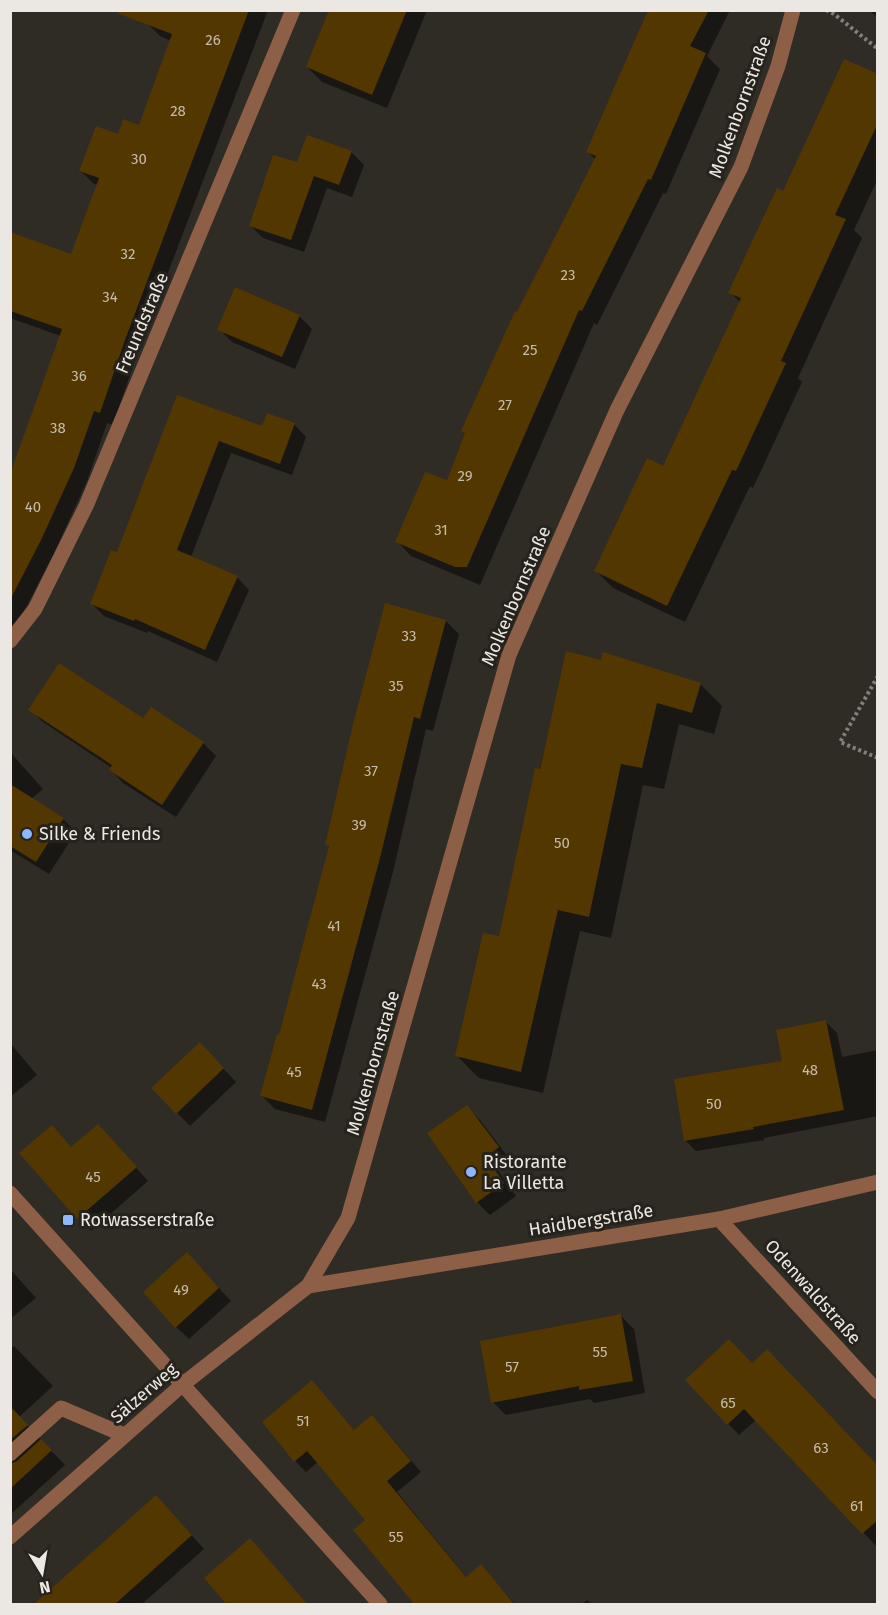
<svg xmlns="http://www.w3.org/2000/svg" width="888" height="1615" font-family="'Fira Sans',sans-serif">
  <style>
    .shadow { fill: #0007 }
    .building { fill: #533701 }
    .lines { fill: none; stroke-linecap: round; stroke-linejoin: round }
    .path { stroke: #837f7a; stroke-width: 4; stroke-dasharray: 3 3; stroke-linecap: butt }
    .minor { stroke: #8c5f46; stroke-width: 15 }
    .poi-dot { fill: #8db9fc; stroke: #26221c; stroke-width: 2 }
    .labels { text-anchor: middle; stroke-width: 6; stroke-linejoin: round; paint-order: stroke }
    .number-label { font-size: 15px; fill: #c5bcab }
    .street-label { font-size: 18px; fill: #ebe8e4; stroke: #26221c }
    .poi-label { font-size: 18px; fill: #ebe8e4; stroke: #26221c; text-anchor: start }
  </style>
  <rect width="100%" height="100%" fill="#2f2b25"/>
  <!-- shadow -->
  <g class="shadow">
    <path d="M152 10H268L137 354 113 425 107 423 87 481 55 551 19 621 10 631V469L14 470 61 336 10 318V234L72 256 98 185 94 184 81 171 118 135 140 127 171 41 160 36 147 23Z"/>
    <path d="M330 10H427L387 108 322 82 307 67Z"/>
    <path d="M649 10H730L707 56 720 69 666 194 663 193 597 325 594 323 480 585 411 556 397 541 448 482 466 434 463 431 518 314 596 160 588 152Z"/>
    <path d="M872 10H878V18L871 12Z"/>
    <path d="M878 76V178L854 230 862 238 798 378 802 382 753 488 750 486 685 622 613 588 596 571 664 468 740 302 730 292 783 193Z"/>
    <path d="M351 152 364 165 352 197 327 188 304 252 263 238 250 225 297 164Z"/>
    <path d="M299 316 312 329 295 369 232 342 219 329Z"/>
    <path d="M178 397 263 428 294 424 306 437 292 475 231 453 191 557 237 577 249 590 217 662 148 631 147 633 104 616 92 604 118 554Z"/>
    <path d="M446 621 459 634 433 731 426 729 393 872 325 1122 275 1109 262 1096 280 1037 330 848 327 845Z"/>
    <path d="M567 653 700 684 722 706 714 734 679 724 664 789 643 785 611 938 580 931 543 1093 479 1078 457 1056 500 938Z"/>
    <path d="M30 709 143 720 203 743 216 756 176 817 123 783 111 770 112 768 43 722Z"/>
    <path d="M10 752 43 789 31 799 63 819 76 832 49 874 10 850Z"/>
    <path d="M826 1022 837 1033 842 1057 878 1050V1116L764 1138V1140L696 1151 685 1140 784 1062Z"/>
    <path d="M10 1043 37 1075 10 1097Z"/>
    <path d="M212 1057 236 1082 190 1126 153 1088Z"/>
    <path d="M467 1107 480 1120 511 1161 498 1171 516 1196 490 1215 477 1202Z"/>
    <path d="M110 1139 148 1181 91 1231 21 1153 72 1149Z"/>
    <path d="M199 1267 231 1301 189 1339 176 1327Z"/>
    <path d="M10 1269 36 1298 10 1319Z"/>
    <path d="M621 1316 634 1329 645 1393 594 1403 590 1399 506 1415 493 1402Z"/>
    <path d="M14 1346 53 1386 19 1417 65 1465 10 1515V1349Z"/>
    <path d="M752 1365 878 1468V1548L756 1420 739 1435 687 1380Z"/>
    <path d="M312 1382 355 1431 372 1417 383 1428 421 1472 397 1492 467 1578 481 1566 515 1604H424L367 1520 318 1462 306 1472 295 1461Z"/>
    <path d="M169 1510 204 1549 142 1604H35Z"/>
    <path d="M587 1600 592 1604H582Z"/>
  </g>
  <!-- building -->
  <g class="building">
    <path d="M118 10H249L125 340 100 413 94 411 74 468 41 540 10 600V474L62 329 10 311V232L71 254 99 178 79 171 96 126 118 134 123 119 139 125 172 34 117 13Z"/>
    <path d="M329 10H407L372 95 306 67Z"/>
    <path d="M648 10H709L690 46 706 53 651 180 648 179 582 311 579 310 467 567H455L395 542 425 472 447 480 465 433 461 431 515 311 517 312 596 156 586 152Z"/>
    <path d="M844 59 878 74V123L835 215 846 219 781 361 786 363 736 471 732 470 667 606 594 571 647 458 663 466 741 298 728 293 777 188 783 191Z"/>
    <path d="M307 135 352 151 339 185 314 176 291 240 249 226 273 155 297 162Z"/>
    <path d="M235 287 300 315 282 357 217 330Z"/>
    <path d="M177 395 262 426 267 413 295 423 280 464 219 441 177 550 238 576 205 650 135 619 134 621 90 604 111 550 117 552Z"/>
    <path d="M385 603 446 620 420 719 414 717 380 858 312 1110 260 1096 277 1034 279 1035 329 846 325 845 353 724Z"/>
    <path d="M566 651 601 660 603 652 701 683 692 713 657 703 642 768 621 764 589 917 558 910 521 1072 455 1056 483 933 499 936 535 768 540 769Z"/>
    <path d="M59 663 143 718 151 707 204 742 162 805 109 770 112 765 28 710Z"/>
    <path d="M10 784 64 818 36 862 10 846Z"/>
    <path d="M826 1020 844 1110 753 1127 754 1129 684 1141 674 1079 782 1061 776 1030Z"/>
    <path d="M200 1042 224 1068 176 1114 151 1088Z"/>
    <path d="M467 1105 499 1147 486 1157 504 1183 476 1203 427 1133Z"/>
    <path d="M98 1124 137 1167 77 1219 19 1153 52 1125 71 1147Z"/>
    <path d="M187 1252 219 1288 175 1328 143 1292Z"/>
    <path d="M621 1314 633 1381 579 1390V1386L491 1403 480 1341Z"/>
    <path d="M729 1339 752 1363 767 1349 878 1466V1520L862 1534 744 1409 727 1425 685 1380Z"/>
    <path d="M312 1380 354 1430 372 1415 411 1461 387 1481 466 1577 481 1564 515 1605H415L353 1530 365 1520 307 1451 294 1462 262 1422Z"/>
    <path d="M10 1406 28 1425 10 1440Z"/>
    <path d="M41 1439 52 1450 10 1489V1464L17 1461Z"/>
    <path d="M156 1495 192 1535 114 1605H33Z"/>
    <path d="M250 1538 308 1605H227L204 1578Z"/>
  </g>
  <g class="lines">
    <!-- path -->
    <g class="path">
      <path d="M826 10 834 14 878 49"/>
      <path d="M878 676 840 742 878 758"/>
    </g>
    <!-- minor -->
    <g class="minor">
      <path d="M10 641 35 609 86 506 293 10"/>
      <path d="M10 1193 380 1604"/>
      <path d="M719 1219 878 1392"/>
      <path d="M308 1286 719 1219 878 1182"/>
      <path d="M10 1454 61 1408 124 1435"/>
      <path d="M10 1537 182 1385 308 1286 348 1218 509 655 617 410 741 167 778 66 793 10"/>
    </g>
  </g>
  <!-- markers -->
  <g class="poi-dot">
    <circle cx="27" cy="834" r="6"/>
    <circle cx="471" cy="1172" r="6"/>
    <rect x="62" y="1214" width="12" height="12" rx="3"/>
  </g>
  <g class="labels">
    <!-- number labels -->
    <g class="number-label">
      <text x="213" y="45">26</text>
      <text x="178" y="116">28</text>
      <text x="139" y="164">30</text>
      <text x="128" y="259">32</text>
      <text x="568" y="280">23</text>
      <text x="110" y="302">34</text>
      <text x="530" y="355">25</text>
      <text x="79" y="381">36</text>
      <text x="505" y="410">27</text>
      <text x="58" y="433">38</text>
      <text x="465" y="481">29</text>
      <text x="33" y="512">40</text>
      <text x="441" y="535">31</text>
      <text x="409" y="641">33</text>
      <text x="396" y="691">35</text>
      <text x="371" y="776">37</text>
      <text x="359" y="830">39</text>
      <text x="562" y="848">50</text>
      <text x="334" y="931">41</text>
      <text x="319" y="989">43</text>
      <text x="810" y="1075">48</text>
      <text x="294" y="1077">45</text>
      <text x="714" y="1109">50</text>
      <text x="93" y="1182">45</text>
      <text x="181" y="1295">49</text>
      <text x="600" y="1357">55</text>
      <text x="512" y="1372">57</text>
      <text x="728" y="1408">65</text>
      <text x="303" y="1426">51</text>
      <text x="821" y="1453">63</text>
      <text x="857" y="1511">61</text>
      <text x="396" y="1542">55</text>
    </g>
    <!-- street labels -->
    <g class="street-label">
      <text transform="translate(740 107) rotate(-70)" y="6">Molkenbornstraße</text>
      <text transform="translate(142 323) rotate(-67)" y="6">Freundstraße</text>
      <text transform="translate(516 596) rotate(-67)" y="6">Molkenbornstraße</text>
      <text transform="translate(373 1063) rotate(-74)" y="6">Molkenbornstraße</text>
      <text transform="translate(591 1220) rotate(-9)" y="6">Haidbergstraße</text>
      <text transform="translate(813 1292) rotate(48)" y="6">Odenwaldstraße</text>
      <text transform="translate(144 1393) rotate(-41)" y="6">Sälzerweg</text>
    </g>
    <!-- poi labels -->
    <g class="poi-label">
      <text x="39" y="840">Silke &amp; Friends</text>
      <text x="483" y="1168">Ristorante<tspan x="483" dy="21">La Villetta</tspan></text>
      <text x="80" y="1226">Rotwasserstraße</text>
    </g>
  </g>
  <!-- border -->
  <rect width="888" height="1615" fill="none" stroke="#ebe8e4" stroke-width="24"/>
  <!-- north arrow -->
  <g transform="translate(42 1573) rotate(169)" stroke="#26221c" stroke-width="4.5" paint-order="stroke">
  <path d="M0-4.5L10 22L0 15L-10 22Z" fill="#ebe8e4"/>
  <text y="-9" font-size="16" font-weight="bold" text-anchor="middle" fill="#ebe8e4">N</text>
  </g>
</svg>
